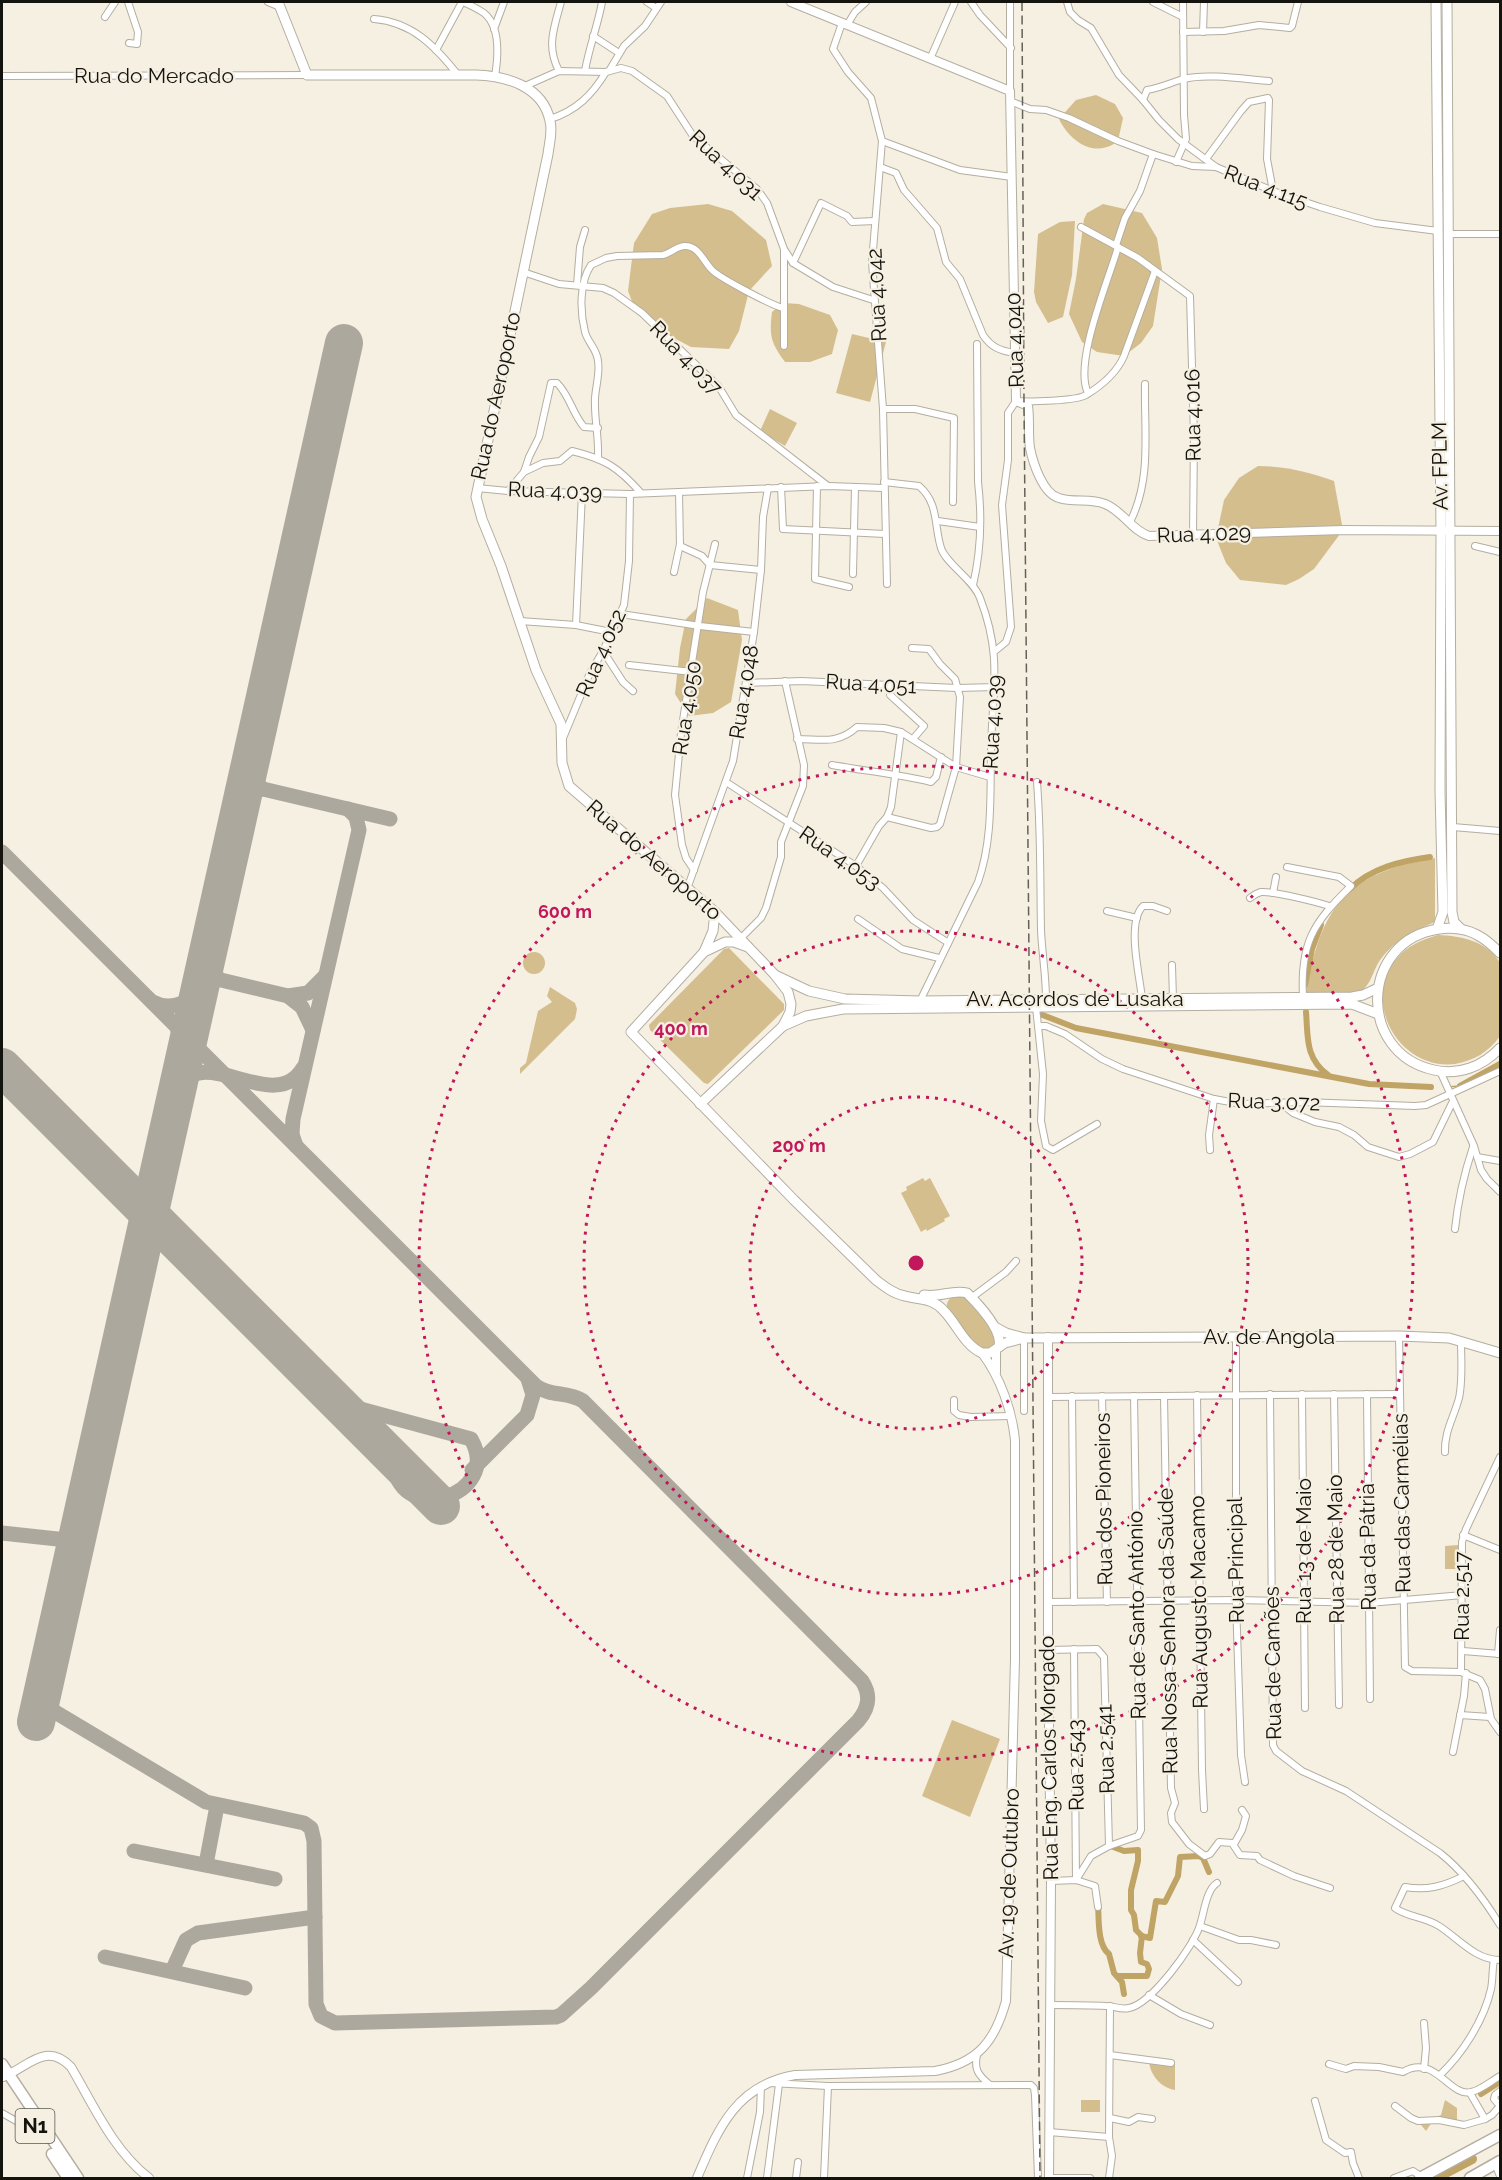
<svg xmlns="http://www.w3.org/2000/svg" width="1502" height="2180" font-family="Raleway,sans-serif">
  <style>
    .green { fill: #d4be8e }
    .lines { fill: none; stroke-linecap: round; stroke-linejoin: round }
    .stream { stroke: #c0a465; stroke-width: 1.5 }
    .canal { stroke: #c0a465; stroke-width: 6 }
    .river { stroke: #c0a465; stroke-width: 10 }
    .taxiway { stroke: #ada89d; stroke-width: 15 }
    .runway { stroke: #ada89d; stroke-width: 38 }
    .minor-casing { stroke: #b4aea1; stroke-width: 8 }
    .tertiary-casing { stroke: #b4aea1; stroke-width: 10 }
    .secondary-casing { stroke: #b4aea1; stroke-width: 11 }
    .primary-casing { stroke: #b4aea1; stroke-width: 13 }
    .trunk-casing { stroke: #b4aea1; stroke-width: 13 }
    .minor { stroke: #fff; stroke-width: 6 }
    .tertiary { stroke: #fff; stroke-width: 8 }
    .secondary { stroke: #fff; stroke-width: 9 }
    .primary { stroke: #fff; stroke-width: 10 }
    .trunk { stroke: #fff; stroke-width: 10 }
    .rail { stroke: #646158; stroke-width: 1.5; stroke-dasharray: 9 4.5; stroke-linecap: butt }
    .ring { fill: none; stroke: #c2185b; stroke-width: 3; stroke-dasharray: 3 6 }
    .labels { text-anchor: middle; stroke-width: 4.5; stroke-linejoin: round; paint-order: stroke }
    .shield { fill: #f6f0e2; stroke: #58554e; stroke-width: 1.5 }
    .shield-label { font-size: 20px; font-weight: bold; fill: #15130e }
    .street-label { font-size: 21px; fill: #15130e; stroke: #f6f0e2 }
    .centre { fill: #c2185b; stroke: #f6f0e2; stroke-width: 3 }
    .ring-label { font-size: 18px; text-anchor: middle; font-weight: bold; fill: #c2185b; stroke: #f6f0e2; stroke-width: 4.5; stroke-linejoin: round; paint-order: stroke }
  </style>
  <rect width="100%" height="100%" fill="#f6f0e2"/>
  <!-- green -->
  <g class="green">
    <path d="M1096 95 1115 104 1123 118 1118 141C1095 159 1070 142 1059 119L1076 100Z"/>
    <path d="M708 204 732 211 766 240 772 266 749 291 739 331 729 349 691 347 657 329 637 314 628 291 634 243 652 214 670 208Z"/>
    <path d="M1103 204 1142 213 1157 238 1162 269 1153 326 1141 343 1124 356 1097 352 1082 342 1069 314 1076 279 1084 219 1087 213Z"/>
    <path d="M1075 221 1072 275 1063 317 1048 323 1036 302 1034 292 1038 234 1060 222Z"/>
    <path d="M783 303 799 304 830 315 838 330 832 354 810 362H785C771 343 769 336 772 312Z"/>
    <path d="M852 334 886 342 870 402 836 393Z"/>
    <path d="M770 409 797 423 785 446 760 431Z"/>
    <path d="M1258 466C1285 466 1309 472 1334 481L1343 530 1314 569 1299 579 1286 585 1240 580 1226 563 1216 538 1224 500 1239 478Z"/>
    <path d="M707 598 738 610 742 640 731 702 713 713 689 716 675 694 680 648 686 619Z"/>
    <path d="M1435 858V922C1413 931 1394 941 1380 960 1372 972 1372 984 1360 992H1306C1317 935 1329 891 1390 869 1404 863 1420 862 1435 858Z"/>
    <path d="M1438 935C1462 936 1487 941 1500 963V1036C1489 1052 1473 1061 1455 1064 1396 1071 1357 994 1402 953 1413 943 1425 939 1438 935Z"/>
    <path d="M729 948 784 1004V1010L708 1084 704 1083 650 1030 649 1025 724 949Z"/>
    <circle cx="534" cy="963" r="11"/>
    <path d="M550 987 575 1003 577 1009 575 1019 520 1074V1068L526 1063 538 1011 552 1002 547 996Z"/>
    <path d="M923 1178 925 1181 930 1178 950 1216 944 1219 945 1221 927 1231 926 1229 921 1232 901 1193 907 1190 906 1187Z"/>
    <path d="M953 1296 964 1297 990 1326 997 1341 991 1350 981 1349C972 1342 949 1319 947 1308 946 1302 949 1299 953 1296Z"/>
    <path d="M1458 1545 1459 1569H1445V1546Z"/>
    <path d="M952 1720 1000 1739 970 1817 922 1796Z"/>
    <path d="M1149 2061 1175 2064V2090C1161 2088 1150 2075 1149 2061Z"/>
    <rect x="1081" y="2100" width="19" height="12"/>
    <path d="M1445 2100 1457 2108V2123L1432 2122 1426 2131 1417 2120 1431 2119 1441 2115Z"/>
  </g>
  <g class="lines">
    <!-- stream -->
    <g class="stream">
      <path d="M1463 1085 1500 1064"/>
      <path d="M1448 1087 1459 1086"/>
    </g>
    <!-- canal -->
    <g class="canal">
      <path d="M1350 889C1371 868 1401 861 1430 857"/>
      <path d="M1305 985 1312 949 1321 925"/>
      <path d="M1306 1012C1308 1037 1305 1058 1328 1075"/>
      <path d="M1037 1016 1040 1014 1076 1028 1369 1084 1431 1087"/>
      <path d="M1460 1086 1500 1064"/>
      <path d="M1108 1845 1124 1851 1138 1850V1861L1131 1890V1910L1134 1915 1136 1930 1142 1936 1140 1953 1141 1962 1147 1964 1149 1969 1147 1976H1117"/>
      <path d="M1098 1903C1099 1918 1097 1945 1109 1954L1114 1973 1122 1982 1124 1994"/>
      <path d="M1141 1936 1150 1938 1156 1901 1165 1902 1178 1876 1180 1857 1199 1856 1203 1858 1209 1872"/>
      <path d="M1481 2094 1500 2082"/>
    </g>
    <!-- river -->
    <path class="river" d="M1436 2178 1472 2159"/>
    <!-- taxiway -->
    <g class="taxiway">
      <path d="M263 789 390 819"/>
      <path d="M240 809C245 797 250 790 263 789L254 781 250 766"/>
      <path d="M2 852 536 1386C551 1397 568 1391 583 1401L862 1681C871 1695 869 1708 858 1721L591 1988 561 2015 556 2017 335 2023 321 2016 316 2004 314 1841 311 1828 304 1823 206 1802 40 1703"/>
      <path d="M210 943C208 959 205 971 221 980L288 996 302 1007 313 1030"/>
      <path d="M288 996 308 993 325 976"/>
      <path d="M153 1002C173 1013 190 999 209 990"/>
      <path d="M194 1012 199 1000 207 991"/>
      <path d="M178 1031 184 1046 183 1064"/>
      <path d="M177 1093C199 1037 274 1118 303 1068"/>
      <path d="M296 1146 292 1134 293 1119 359 830 356 817 348 809"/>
      <path d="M332 1397 342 1404 353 1407 471 1439C504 1497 394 1529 394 1459"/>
      <path d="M472 1470 527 1415 533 1395 528 1379"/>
      <path d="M2 1533 76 1541"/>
      <path d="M134 1851 275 1879"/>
      <path d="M206 1864 217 1806"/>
      <path d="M105 1957 245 1988"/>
      <path d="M172 1971 186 1940 198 1933 315 1917"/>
    </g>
    <!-- runway -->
    <g class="runway">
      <path d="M2 1067 441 1506"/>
      <path d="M36 1722 344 343"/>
    </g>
    <defs>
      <g id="minor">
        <path d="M128 2 138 32 137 44 129 43"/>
        <path d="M268 2 280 7"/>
        <path d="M463 2C470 5 478 9 484 13 501 27 498 58 495 76"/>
        <path d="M647 2 656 8"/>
        <path d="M971 2 980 15 1011 48"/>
        <path d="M1067 2 1070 12 1078 20 1091 28 1119 75 1143 100 1159 120 1178 139 1216 167"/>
        <path d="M1153 2 1183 17"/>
        <path d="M105 17 115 2"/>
        <path d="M374 19C412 22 435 46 458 75"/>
        <path d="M842 23 833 49 848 72 871 98 882 141 872 262 883 409 887 584"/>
        <path d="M847 25 855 12 866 2"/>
        <path d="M494 29 504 2"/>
        <path d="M1183 32 1224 31 1259 25 1290 28 1292 26 1298 2"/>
        <path d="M1203 32 1204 2"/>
        <path d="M593 36 619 53"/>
        <path d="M436 50 462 2"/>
        <path d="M930 59 955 2"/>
        <path d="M559 71C546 46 554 28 561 2"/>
        <path d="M585 71C589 47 598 25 602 2"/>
        <path d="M609 71 624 46 645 26 661 2"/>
        <path d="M2 76 307 75"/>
        <path d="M525 86 559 71 606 72 621 68 632 71 667 96 693 136 757 189 767 203 784 249 793 263 833 287 873 300"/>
        <path d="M1010 91V2"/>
        <path d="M1143 100 1147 90C1160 88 1170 83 1183 79 1206 73 1244 79 1269 81"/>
        <path d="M1010 101 1030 109 1046 110 1069 118 1118 141 1153 154 1192 166 1216 167 1273 191 1320 207 1375 223 1438 231"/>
        <path d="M550 119C576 111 592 95 606 72"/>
        <path d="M882 141 960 170 1012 177"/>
        <path d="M1206 159 1241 111 1249 102 1268 98 1269 100 1267 159 1273 191"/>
        <path d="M1176 162 1186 139 1184 115 1183 2"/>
        <path d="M880 167 896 173 904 190 937 228 946 262 960 279 983 335C991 347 1000 351 1015 353"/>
        <path d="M1081 227 1138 258 1190 296 1194 437 1193 536"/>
        <path d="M1449 234H1500"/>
        <path d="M1116 245 1125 218 1140 191 1153 154"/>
        <path d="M784 250V346"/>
        <path d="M793 263 821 203 847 216 852 222 875 221"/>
        <path d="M523 272 559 284 603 288 614 293 642 313 719 387 736 415 828 486"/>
        <path d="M577 285 580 247 585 230"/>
        <path d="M1088 393C1073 363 1109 279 1118 247"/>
        <path d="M883 409H915L954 418 953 502"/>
        <path d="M598 457C599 437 594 418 595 398 596 385 600 373 598 361 597 349 588 343 585 332 580 312 579 283 591 265L606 258 617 256 663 255C671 253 677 246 685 246 699 246 703 261 712 270 720 278 771 305 783 308"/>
        <path d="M524 472 529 457 539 437 551 383H557C570 396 572 413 584 427L598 428"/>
        <path d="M884 482 919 486C939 503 934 526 941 548 946 564 973 579 980 598 1003 657 992 691 991 751 990 794 993 840 978 882L920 1001"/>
        <path d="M817 486 815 579 849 587"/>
        <path d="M781 487 783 529 885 534"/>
        <path d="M477 488 508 491 630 494 829 486 884 488"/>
        <path d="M508 491 524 472 543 463 560 461 572 451C605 459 618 467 641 493"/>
        <path d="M679 492 680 546 702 556 710 565 761 570"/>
        <path d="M938 521 980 527"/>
        <path d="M1130 522C1152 479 1144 431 1145 384"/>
        <path d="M1475 546 1500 552"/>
        <path d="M674 572 680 544"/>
        <path d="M853 574 855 487"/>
        <path d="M973 585C981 551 982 516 978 482L977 344"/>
        <path d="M621 614 700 626 754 632"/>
        <path d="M520 621 576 625 611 632"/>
        <path d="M576 625 582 493"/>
        <path d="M603 651 623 682 633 691"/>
        <path d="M995 651 1006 642 1011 627 1002 505 1008 460V413L1016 401C1028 402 1077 401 1086 395 1101 386 1117 372 1124 356L1155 271"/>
        <path d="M629 665 692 672"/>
        <path d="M746 683 801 681 957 688 996 687"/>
        <path d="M891 686 890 695 924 726 913 739"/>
        <path d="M563 738 590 673 603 651 624 605 629 561 630 494"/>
        <path d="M797 739C821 739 837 745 857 727L884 728 901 732 956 767 990 777"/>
        <path d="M832 765C865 771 898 774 931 782L936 777 941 757"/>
        <path d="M726 782 856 866 883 888 913 920 947 942"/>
        <path d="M1037 782C1041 832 1040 881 1041 930 1042 953 1046 976 1046 999"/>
        <path d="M887 817 931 828 937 827 940 824 956 767 960 697 955 679 940 664 929 649 912 648"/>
        <path d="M1453 827 1500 831"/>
        <path d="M856 866 879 826 887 817 891 807 901 732"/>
        <path d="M1287 867 1339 877 1351 886C1313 923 1300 943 1303 997"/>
        <path d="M694 870 686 858 682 845 675 795 681 733 703 592 715 544"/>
        <path d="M687 889 733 761 754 632 761 570 763 517 768 488"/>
        <path d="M1273 893 1276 877"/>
        <path d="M1250 898C1254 895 1257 893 1261 892 1273 891 1317 902 1329 906"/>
        <path d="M1107 911 1137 918"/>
        <path d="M858 919 902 949 939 958"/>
        <path d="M741 938 761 918 766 908 781 857V842L803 786 804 765 785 681"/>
        <path d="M1172 965 1173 999"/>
        <path d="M1142 999C1140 976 1126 923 1143 906H1153L1167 911"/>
        <path d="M1036 1007 1043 1074 1041 1121 1046 1146 1053 1150 1097 1124"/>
        <path d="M1039 1026H1046L1065 1034 1102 1059 1123 1069 1214 1099 1241 1104 1303 1102 1415 1106 1426 1105 1500 1071"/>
        <path d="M1440 1071 1474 1146 1481 1170 1487 1179 1500 1192"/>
        <path d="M1282 1104 1293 1113 1315 1122 1339 1127 1354 1135 1368 1147 1399 1157 1410 1154 1433 1142 1453 1101"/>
        <path d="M1210 1150 1209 1135 1214 1099"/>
        <path d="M1477 1157 1500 1161"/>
        <path d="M1455 1229C1458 1200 1464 1174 1473 1147"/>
        <path d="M971 1298 1006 1272 1016 1261"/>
        <path d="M1399 1336 1405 1667 1412 1671 1461 1672 1480 1680 1485 1689 1491 1719 1500 1732"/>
        <path d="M1236 1338V1600L1241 1755 1245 1782"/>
        <path d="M1270 1394 1273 1745 1276 1751 1302 1771 1346 1791 1440 1853C1464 1872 1484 1899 1500 1925"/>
        <path d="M1302 1394 1305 1708"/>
        <path d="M1334 1394 1339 1705"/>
        <path d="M1367 1394 1370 1699"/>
        <path d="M1197 1395 1202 1770 1204 1809"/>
        <path d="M1072 1396 1074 1602"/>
        <path d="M1102 1396 1107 1602"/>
        <path d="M1164 1396 1171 1788 1175 1803 1171 1813 1172 1822 1189 1844 1205 1856 1210 1854 1219 1842 1232 1843 1240 1855 1257 1856 1260 1860 1294 1876 1330 1888"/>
        <path d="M1048 1397 1400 1394"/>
        <path d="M954 1400V1411L959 1415 971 1417 1010 1416"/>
        <path d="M1024 1411V1338"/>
        <path d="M1445 1452C1444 1432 1454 1417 1459 1398 1463 1379 1461 1359 1461 1341"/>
        <path d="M1463 1535 1500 1550"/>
        <path d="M1048 1602 1236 1600 1369 1603 1463 1595"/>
        <path d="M1074 1649 1076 1880"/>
        <path d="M1048 1650 1097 1649 1104 1657 1109 1846"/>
        <path d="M1463 1651 1500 1654"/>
        <path d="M1498 1654 1500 1630"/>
        <path d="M1461 1672 1462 1542 1466 1529 1500 1457"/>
        <path d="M1460 1715 1490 1717"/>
        <path d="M1453 1752 1464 1696 1466 1673"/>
        <path d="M1234 1844 1242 1830 1246 1816 1242 1810"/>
        <path d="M1464 1876C1444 1886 1427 1891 1405 1887L1395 1908C1407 1917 1425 1917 1439 1926 1458 1938 1475 1960 1500 1960"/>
        <path d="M1076 1880 1091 1856 1109 1846 1138 1836 1141 1830 1134 1396"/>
        <path d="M1051 1881 1076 1880 1095 1886 1098 1907"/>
        <path d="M1200 1926 1239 1940H1251L1276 1945"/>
        <path d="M1193 1940 1238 1982"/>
        <path d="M1149 1995 1181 2014 1210 2025"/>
        <path d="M1050 2005C1069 2005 1088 2005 1106 2006 1114 2006 1121 2010 1129 2008 1151 2004 1194 1946 1200 1925 1204 1913 1206 1890 1217 1883"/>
        <path d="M977 2055C974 2069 978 2075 989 2084"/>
        <path d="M1110 2055 1171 2063"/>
        <path d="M1329 2064 1346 2069 1354 2066 1379 2067 1403 2072C1435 2053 1450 2098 1471 2092 1481 2090 1491 2081 1500 2076"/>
        <path d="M1424 2069 1426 2048 1424 2023"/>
        <path d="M1440 2075C1463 2053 1484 2020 1491 1989 1493 1979 1492 1970 1494 1960"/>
        <path d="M770 2083 828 2086 1031 2085 1034 2088 1035 2095 1038 2178"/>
        <path d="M1500 2091 1495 2095 1494 2099 1500 2106"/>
        <path d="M1470 2093 1485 2119 1492 2115 1500 2106"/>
        <path d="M1315 2101 1326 2140 1345 2153 1351 2152 1353 2163 1359 2178"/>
        <path d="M1395 2106 1411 2118 1418 2121 1439 2120 1464 2125 1485 2119"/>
        <path d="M2 2113 39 2134"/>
        <path d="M1110 2118 1129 2122 1138 2117 1152 2119"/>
        <path d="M1049 2132 1109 2137"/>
        <path d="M1495 2164 1500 2176"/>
        <path d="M747 2178 760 2112 761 2086"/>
        <path d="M767 2178 779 2084"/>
        <path d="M796 2178 798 2162"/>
        <path d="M824 2178 828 2086"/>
        <path d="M1049 2178H1090"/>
        <path d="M1109 2178 1112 2156 1109 2137 1110 2006"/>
        <path d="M1394 2178 1413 2171 1422 2177"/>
      </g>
      <g id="tertiary">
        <path d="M791 2 1010 91 1016 401 1028 406C1030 419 1028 434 1030 448 1033 463 1043 494 1059 498 1074 503 1090 498 1105 504 1123 511 1131 530 1149 536L1343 530 1500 531"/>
        <path d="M1048 1337V1650L1051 1881 1049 2178"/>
        <path d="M996 1372V1349"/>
        <path d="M3 2077C28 2067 46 2041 71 2067 94 2106 113 2150 149 2178"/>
        <path d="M697 2178C718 2129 736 2085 795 2075L935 2071C978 2063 995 2041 1006 2001L1015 1659V1440C1012 1410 1000 1377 982 1353"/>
      </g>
      <g id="secondary">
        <path d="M278 2 307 75H476C506 76 543 86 550 121 553 132 549 144 548 154L476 497 482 519 501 566 536 670 561 724 562 763 569 786 715 912 775 975 788 992 791 1004 790 1012 783 1026 700 1104"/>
        <path d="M1436 2 1441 532 1440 791 1443 912 1437 929"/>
        <path d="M1447 2 1452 912 1454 922 1461 929"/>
        <path d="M748 947 734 942H725L704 952 631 1032 794 1200 876 1280C885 1287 894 1294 905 1296 920 1300 933 1298 944 1311 957 1324 964 1345 982 1353H990L1005 1343 1024 1338"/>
        <path d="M704 952 713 931 715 912"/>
        <path d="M1500 953C1494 947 1487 940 1479 936 1468 929 1452 927 1439 929 1360 940 1356 1053 1434 1070 1459 1076 1483 1066 1500 1048"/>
        <path d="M775 975 809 991 845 999 920 1001 1352 997 1363 995 1378 988"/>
        <path d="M783 1026 806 1016 843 1009 1352 1004 1378 1014"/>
        <path d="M924 1295C939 1298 953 1289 967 1293 979 1305 1003 1330 999 1347"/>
        <path d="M995 1327 1006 1333 1024 1338 1399 1336 1449 1338 1500 1353"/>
      </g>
      <g id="primary">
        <path d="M1420 2178 1500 2135"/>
        <path d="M1470 2178 1500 2161"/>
      </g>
      <g id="trunk">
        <path d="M2 2064 78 2178"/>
        <path d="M52 2154 68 2178"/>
      </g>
    </defs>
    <!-- minor casing -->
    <use href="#minor" class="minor-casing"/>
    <!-- tertiary casing -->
    <use href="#tertiary" class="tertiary-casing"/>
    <!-- secondary casing -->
    <use href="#secondary" class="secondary-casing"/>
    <!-- primary casing -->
    <use href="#primary" class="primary-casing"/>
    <!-- trunk casing -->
    <use href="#trunk" class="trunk-casing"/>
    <!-- minor -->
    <use href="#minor" class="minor"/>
    <!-- tertiary -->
    <use href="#tertiary" class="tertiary"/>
    <!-- secondary -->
    <use href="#secondary" class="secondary"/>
    <!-- primary -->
    <use href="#primary" class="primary"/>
    <!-- trunk -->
    <use href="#trunk" class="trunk"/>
    <!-- rail -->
    <path class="rail" d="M1022 2 1024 404 1040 2178"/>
  </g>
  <!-- distance rings -->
  <g class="ring">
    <circle cx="916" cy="1263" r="166"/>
    <circle cx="916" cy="1263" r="332"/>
    <circle cx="916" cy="1263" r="497"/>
  </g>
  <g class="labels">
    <!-- shield labels -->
    <rect class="shield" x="15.5" y="2109" width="39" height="34" rx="4.5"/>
    <g class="shield-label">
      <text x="35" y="2133">N1</text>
    </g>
    <!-- street labels -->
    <g class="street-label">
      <text x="154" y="83">Rua do Mercado</text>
      <text transform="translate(726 165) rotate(43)" y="7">Rua 4.031</text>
      <text transform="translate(1266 187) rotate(21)" y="7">Rua 4.115</text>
      <text transform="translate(877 295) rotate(-93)" y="7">Rua 4.042</text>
      <text transform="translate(1015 340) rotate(-92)" y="7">Rua 4.040</text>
      <text transform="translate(686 358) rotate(46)" y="7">Rua 4.037</text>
      <text transform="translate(496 396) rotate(-78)" y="7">Rua do Aeroporto</text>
      <text transform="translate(1193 415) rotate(-91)" y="7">Rua 4.016</text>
      <text transform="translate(1440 466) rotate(-91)" y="7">Av. FPLM</text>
      <text transform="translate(555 491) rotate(2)" y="7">Rua 4.039</text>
      <text transform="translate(1204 534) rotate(-2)" y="7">Rua 4.029</text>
      <text transform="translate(601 653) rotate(-66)" y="7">Rua 4.052</text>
      <text transform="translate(871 684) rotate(3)" y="7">Rua 4.051</text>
      <text transform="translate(744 692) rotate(-81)" y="7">Rua 4.048</text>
      <text transform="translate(687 708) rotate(-81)" y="7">Rua 4.050</text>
      <text transform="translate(993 722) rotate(-87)" y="7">Rua 4.039</text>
      <text transform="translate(840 858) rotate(35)" y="7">Rua 4.053</text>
      <text transform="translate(654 860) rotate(41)" y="7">Rua do Aeroporto</text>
      <text x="1075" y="1006">Av. Acordos de Lusaka</text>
      <text transform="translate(1274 1102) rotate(2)" y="7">Rua 3.072</text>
      <text x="1269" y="1344">Av. de Angola</text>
      <text transform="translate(1104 1499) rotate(-91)" y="7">Rua dos Pioneiros</text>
      <text transform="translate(1402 1503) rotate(-91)" y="7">Rua das Carmélias</text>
      <text transform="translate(1368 1547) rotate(-91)" y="7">Rua da Pátria</text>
      <text transform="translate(1336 1549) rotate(-91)" y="7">Rua 28 de Maio</text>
      <text transform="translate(1304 1551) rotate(-90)" y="7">Rua 13 de Maio</text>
      <text transform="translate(1236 1560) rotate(-91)" y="7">Rua Principal</text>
      <text transform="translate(1462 1596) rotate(-90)" y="7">Rua 2.517</text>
      <text transform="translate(1199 1602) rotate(-91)" y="7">Rua Augusto Macamo</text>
      <text transform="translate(1137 1615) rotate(-91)" y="7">Rua de Santo António</text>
      <text transform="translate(1168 1631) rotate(-91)" y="7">Rua Nossa Senhora da Saúde</text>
      <text transform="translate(1273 1663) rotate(-91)" y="7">Rua de Camões</text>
      <text transform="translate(1106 1749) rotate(-92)" y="7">Rua 2.541</text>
      <text transform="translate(1049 1758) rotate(-91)" y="7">Rua Eng. Carlos Morgado</text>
      <text transform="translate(1076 1765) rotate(-91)" y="7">Rua 2.543</text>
      <text transform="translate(1009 1873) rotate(-88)" y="7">Av. 19 de Outubro</text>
    </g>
  </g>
  <circle cx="916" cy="1263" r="9" class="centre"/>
  <g class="ring-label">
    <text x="565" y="918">600 m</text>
    <text x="681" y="1035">400 m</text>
    <text x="799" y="1152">200 m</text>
  </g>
  <!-- border -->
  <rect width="1502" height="2180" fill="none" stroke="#15130e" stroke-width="6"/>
</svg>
